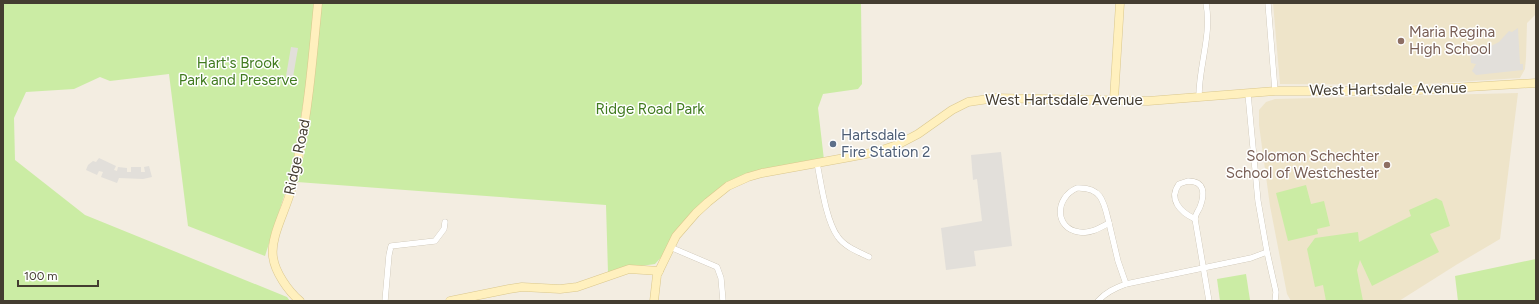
<svg xmlns="http://www.w3.org/2000/svg" width="1539" height="304" font-family="Figtree,sans-serif">
  <style>
    .education { fill: #eee4c9 }
    .green { fill: #cbeca4 }
    .parking { fill: #e2dfda }
    .lines { fill: none; stroke-linecap: round; stroke-linejoin: round }
    .street-casing { stroke: #c1b8a6; stroke-width: 6 }
    .secondary-casing { stroke: #dac78d; stroke-width: 9 }
    .street { stroke: #fff; stroke-width: 5.5 }
    .secondary { stroke: #fff0be; stroke-width: 8 }
    .education-dot { fill: #8d6e63; stroke: #fff; stroke-width: 1.5 }
    .service-dot { fill: #5c6f8a; stroke: #fff; stroke-width: 1.5 }
    .labels { text-anchor: middle; stroke-width: 3; stroke-linejoin: round; paint-order: stroke }
    .education-label { font-size: 15px; fill: #785e54; stroke: #fff; text-anchor: start }
    .park-label { font-size: 15px; fill: #417b20; stroke: #fff }
    .street-label { font-size: 15px; fill: #443d31; stroke: #fff }
    .service-label { font-size: 15px; fill: #4e5e75; stroke: #fff; text-anchor: start }
  </style>
  <rect width="100%" height="100%" fill="#f3ede1"/>
  <!-- education -->
  <g class="education">
    <path d="M1273 3H1536V14L1527 23 1526 58 1525 69 1520 78 1408 85 1280 84Z"/>
    <path d="M1518 93 1500 239 1456 265 1399 301H1291L1287 294 1270 206 1259 125V110L1266 102 1275 99Z"/>
  </g>
  <!-- green -->
  <g class="green">
    <path d="M3 3H317L304 99 291 174 265 256 188 226 169 74 110 81 100 77 74 89 26 92 14 118 15 160 85 215 287 297 290 301H3Z"/>
    <path d="M322 3H861L862 84 858 89 823 94 818 108 824 160 726 186 655 264 634 267 608 273 606 205 297 182 304 155Z"/>
    <path d="M1306 185 1311 204 1324 201 1330 226 1317 229 1318 234 1288 241 1276 193Z"/>
    <path d="M1436 198 1442 201 1450 226 1430 234 1439 252 1372 286 1360 260 1357 270 1363 301H1326L1323 285 1315 287 1307 249 1315 238 1358 232 1359 242 1411 216 1409 210Z"/>
    <path d="M1536 259V301H1458L1455 276Z"/>
    <path d="M1246 274 1250 300 1220 301 1217 279Z"/>
  </g>
  <!-- parking -->
  <g class="parking">
    <path d="M1518 28 1520 64H1523V70L1476 75 1472 71 1476 64 1471 63 1470 51 1485 49 1499 42 1509 31 1512 32Z"/>
    <path d="M291 47 298 48 293 77 286 76Z"/>
    <path d="M1001 152 1012 246 974 251 976 266 946 270 941 228 982 221 977 179 973 180 971 155Z"/>
    <path d="M99 158 116 166 114 170 117 171 118 167 127 168V172H131V167H141V172H145L144 167 149 166 152 177 143 179 119 178 117 183 101 177 103 172 99 171 97 175 86 170 88 165 93 161 96 162Z"/>
  </g>
  <g class="lines">
    <defs>
      <g id="street">
        <path d="M1268 3 1275 91"/>
        <path d="M1248 94 1258 201 1267 252 1276 292 1275 301"/>
        <path d="M1199 96C1199 65 1212 35 1206 3"/>
        <path d="M817 163C821 183 826 221 838 237 845 247 859 252 869 257"/>
        <path d="M1188 181C1205 181 1205 194 1200 207 1198 212 1195 214 1195 219 1180 212 1168 199 1179 184Z"/>
        <path d="M1077 188C1102 187 1104 202 1109 223 1100 228 1090 234 1079 232 1055 229 1054 198 1077 188Z"/>
        <path d="M1195 219 1209 301"/>
        <path d="M1109 223 1118 261 1126 284"/>
        <path d="M670 247 717 267 721 278 723 301"/>
        <path d="M385 301 389 255 391 246 435 241 444 229 445 222"/>
        <path d="M1098 301C1106 292 1115 288 1126 284L1251 258 1267 252"/>
      </g>
      <g id="secondary">
        <path d="M1114 99 1120 3"/>
        <path d="M300 301C288 291 275 272 273 257 270 237 286 210 291 190 294 178 297 166 299 154 309 105 313 53 318 3"/>
        <path d="M450 301 509 289 522 287 560 289 577 287 629 269 659 271"/>
        <path d="M654 301 657 275 676 236 696 213 708 202 728 186 748 177 762 173 850 157 876 152 897 145 918 134 952 110 968 102 995 98 1148 101 1275 91H1402L1536 83"/>
      </g>
    </defs>
    <!-- street casing -->
    <use href="#street" class="street-casing"/>
    <!-- secondary casing -->
    <use href="#secondary" class="secondary-casing"/>
    <!-- street -->
    <use href="#street" class="street"/>
    <!-- secondary -->
    <use href="#secondary" class="secondary"/>
  </g>
  <!-- markers -->
  <g class="education-dot">
    <circle cx="1401" cy="41" r="4"/>
    <circle cx="1387" cy="165" r="4"/>
  </g>
  <circle class="service-dot" cx="833" cy="144" r="4"/>
  <g class="labels">
    <!-- education labels -->
    <g class="education-label">
      <text x="1409" y="37">Maria Regina<tspan x="1409" dy="17">High School</tspan></text>
      <text x="1379" y="161" text-anchor="end">Solomon Schechter<tspan x="1379" dy="17">School of Westchester</tspan></text>
    </g>
    <!-- park labels -->
    <g class="park-label">
      <text x="238" y="68">Hart's Brook<tspan x="238" dy="17">Park and Preserve</tspan></text>
      <text x="650" y="114">Ridge Road Park</text>
    </g>
    <!-- street labels -->
    <g class="street-label">
      <text transform="translate(1388 89) rotate(-1)" y="5">West Hartsdale Avenue</text>
      <text x="1064" y="105">West Hartsdale Avenue</text>
      <text transform="translate(297 157) rotate(-78)" y="5">Ridge Road</text>
    </g>
    <!-- service labels -->
    <g class="service-label">
      <text x="841" y="140">Hartsdale<tspan x="841" dy="17">Fire Station 2</tspan></text>
    </g>
  </g>
  <!-- border -->
  <rect width="1539" height="304" fill="none" stroke="#443d31" stroke-width="8"/>
  <!-- scale -->
  <path d="M18 280v6h80v-6" fill="none" stroke="#443d31" stroke-width="2"/>
  <text x="24" y="280" font-size="12" fill="#443d31" stroke="#ffffff" stroke-width="3" paint-order="stroke">100 m</text>
</svg>
